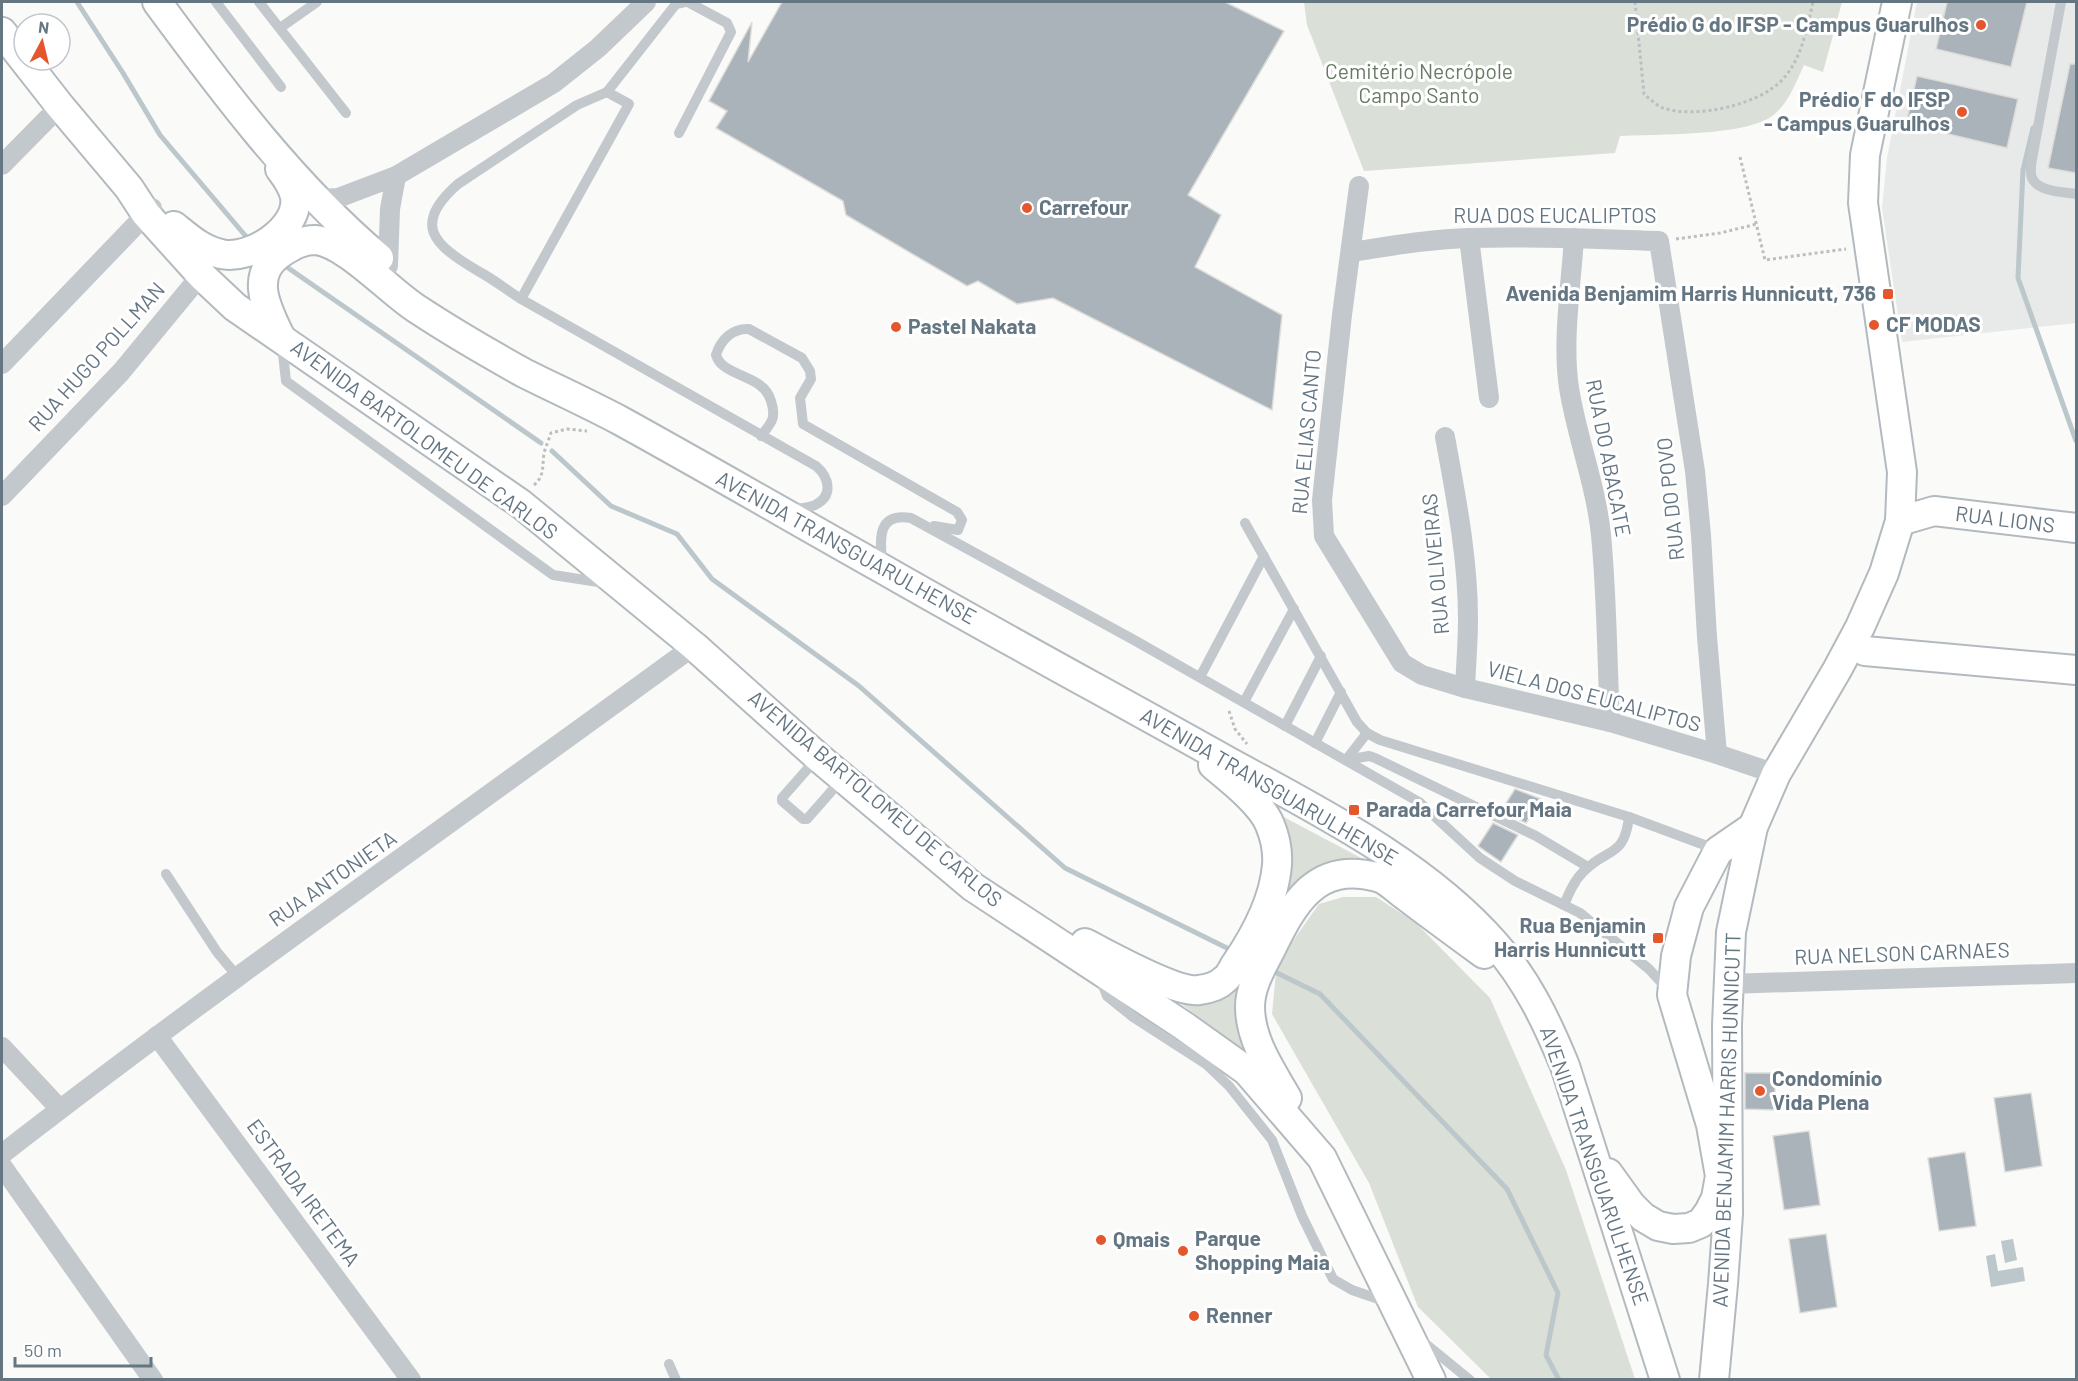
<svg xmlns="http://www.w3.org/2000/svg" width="2078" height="1381" font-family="Barlow,sans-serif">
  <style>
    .built { fill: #e8e9e9 }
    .green { fill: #dadfd7 }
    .water { fill: #bbc7cb }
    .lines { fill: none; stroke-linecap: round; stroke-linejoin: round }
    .stream { stroke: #bbc7cb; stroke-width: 5 }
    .building { fill: #aab3b9; stroke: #dcdcda; stroke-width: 1.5 }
    .secondary-casing { stroke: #b3babf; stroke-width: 32 }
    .path { stroke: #bbbfc2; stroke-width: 3; stroke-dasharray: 3 3; stroke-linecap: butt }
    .service { stroke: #c3c8cc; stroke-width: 10 }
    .minor { stroke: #c3c8cc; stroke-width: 20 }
    .secondary { stroke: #fff; stroke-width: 28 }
    .poi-dot { fill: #e4572e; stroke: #fff; stroke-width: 2 }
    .labels { text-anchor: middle; stroke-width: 6; stroke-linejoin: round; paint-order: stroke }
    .poi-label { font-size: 21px; font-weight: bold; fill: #657683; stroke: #fff; text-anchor: start }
    .park-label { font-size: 21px; fill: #687a64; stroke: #fff }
    .street-label { font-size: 21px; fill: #657683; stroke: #fff }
  </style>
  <rect width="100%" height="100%" fill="#fafaf8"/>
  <!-- built -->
  <path class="built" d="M1917 2H2076V323L1902 342 1882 208 1887 158Z"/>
  <!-- green -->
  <g class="green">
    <path d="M1304 2H1842L1823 72 1804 65C1795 84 1788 106 1769 118 1739 136 1657 134 1620 136L1615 153 1364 171 1307 25Z"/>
    <path d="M1278 814 1365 860 1325 865 1302 878 1237 1000 1262 1064 1164 991 1194 1000 1273 905Z"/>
    <path d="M1343 897H1376L1415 922 1490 998 1566 1170 1635 1379H1491L1418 1307 1369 1183 1272 1014 1277 963 1319 904Z"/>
  </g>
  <!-- water -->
  <g class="water">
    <path d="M2013 1239 2017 1260 2005 1263 2001 1241Z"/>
    <path d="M1995 1254 1998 1271 2023 1267 2025 1281 1991 1287 1986 1256Z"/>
  </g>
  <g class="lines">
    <!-- stream -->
    <g class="stream">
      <path d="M77 2 123 73 160 135 249 240"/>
      <path d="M2033 128 2023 170 2018 278 2076 441"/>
      <path d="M281 263 541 443"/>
      <path d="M552 451 611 506 677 534 712 579 859 686 1065 868 1233 951"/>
      <path d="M1271 970 1320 994 1507 1189 1558 1293 1546 1355 1559 1380"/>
    </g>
  </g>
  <!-- building -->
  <g class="building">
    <path d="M782 2H1225L1284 31 1188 195 1221 215 1195 267 1282 315 1272 410 1053 298 1017 304 978 281 967 286 846 215 843 201 716 128 727 111 709 101 752 22 748 62Z"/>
    <path d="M1947 2H2027L2011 67 1936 49Z"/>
    <path d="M2070 64H2076V173L2048 168Z"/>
    <path d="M1917 76 2018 99 2007 148 1906 124Z"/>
    <path d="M1515 789 1541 799 1526 823 1501 811Z"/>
    <path d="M1493 823 1518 835 1501 862 1478 846Z"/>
    <path d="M1745 1073H1775V1110L1745 1109Z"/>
    <path d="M2031 1093 2042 1166 2005 1172 1994 1098Z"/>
    <path d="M1809 1131 1820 1205 1784 1210 1773 1136Z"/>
    <path d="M1965 1152 1976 1226 1939 1231 1928 1158Z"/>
    <path d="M1826 1234 1837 1307 1800 1313 1789 1239Z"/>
  </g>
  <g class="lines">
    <defs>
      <g id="secondary">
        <path d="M157 2C224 93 292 184 379 258"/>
        <path d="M2 32 60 106 129 188 146 214 201 275 235 307 521 504 694 646 818 757 973 887 1184 1026 1247 1071 1322 1158 1431 1380"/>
        <path d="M174 226C189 238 202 250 221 254 249 261 300 229 295 197 293 186 286 177 280 169"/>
        <path d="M281 338C267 309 247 274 284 251 294 245 303 240 315 240 345 242 390 292 417 309 452 332 488 353 524 373 556 389 589 404 621 421 708 469 794 519 881 568 996 634 1113 697 1229 762 1321 812 1426 865 1495 944 1527 980 1547 1022 1565 1066L1665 1380"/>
        <path d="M1900 521 1934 511 2076 528"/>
        <path d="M1865 651 2076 670"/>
        <path d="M1085 943C1109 955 1175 993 1199 990 1207 989 1218 986 1224 980 1229 977 1232 970 1235 965 1255 936 1274 901 1277 865 1278 851 1275 837 1270 825 1262 804 1230 779 1213 765"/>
        <path d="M1287 1098C1271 1070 1250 1040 1250 1007 1250 987 1261 968 1270 951 1293 904 1315 861 1377 877 1387 879 1398 891 1407 897 1432 916 1458 935 1484 954"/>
        <path d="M1608 1173 1631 1205 1643 1217 1658 1226 1673 1229 1689 1228 1701 1223 1709 1212 1716 1198 1720 1176 1711 1125 1672 995 1676 956 1689 907 1718 851 1753 827"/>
        <path d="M1714 1380 1723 1284 1728 1214 1727 1025 1731 932 1753 827 1776 774 1837 670 1860 627 1884 573 1900 521 1902 472 1863 203 1865 155 1897 2"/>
      </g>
    </defs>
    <!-- secondary casing -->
    <use href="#secondary" class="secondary-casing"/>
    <!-- path -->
    <g class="path">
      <path d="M1635 2 1644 94C1650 99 1656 105 1663 108 1695 119 1760 105 1783 79 1802 58 1807 28 1813 2"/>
      <path d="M1740 157 1765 260 1846 249"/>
      <path d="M1676 239 1720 233 1757 224"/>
      <path d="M534 485C545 476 542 465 544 453 546 446 549 439 551 433L567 429 587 431"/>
      <path d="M1229 711 1235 729 1247 744"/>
    </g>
    <!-- service -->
    <g class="service">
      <path d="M216 2 281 87"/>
      <path d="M259 2 346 113"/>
      <path d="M2061 2 2032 159C2031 165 2030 173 2032 178 2038 192 2064 192 2076 194"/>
      <path d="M280 28 317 2"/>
      <path d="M607 92 676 4 685 2"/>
      <path d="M679 133 731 32 727 23 688 2"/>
      <path d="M521 299C507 290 493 279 478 271 434 245 411 225 458 184L577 105 607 92 629 104 521 299 816 466C829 477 834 496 815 505 808 508 799 508 792 510"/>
      <path d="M282 345 286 381 553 575 605 583"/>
      <path d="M761 436C765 431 770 425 772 420 774 415 773 407 771 401 763 373 723 378 716 355 721 339 733 328 749 329L802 358 810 371 811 379 800 398 803 424 957 512 962 520 958 530 934 526"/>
      <path d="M1245 523 1357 722 1367 733 1380 740 1629 817 1718 850"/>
      <path d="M882 563C880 539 877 512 911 518L1134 640 1419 802 1480 858 1515 881 1580 913 1649 969 1668 990"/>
      <path d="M1200 677 1264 556"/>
      <path d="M1244 702 1294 609"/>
      <path d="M1285 726 1321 656"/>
      <path d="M1367 733 1346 760 1369 756 1375 758 1536 836 1588 867"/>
      <path d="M1315 743 1341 692"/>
      <path d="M818 757 782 798V801L803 819H807L843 778"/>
      <path d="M166 874 217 952 237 976"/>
      <path d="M1564 905C1569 893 1574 881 1583 872 1607 847 1624 859 1629 817"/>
      <path d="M1101 980 1107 996 1133 1017 1206 1064 1229 1086 1272 1140 1302 1216 1333 1279 1352 1290 1387 1302"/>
      <path d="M1421 1340 1470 1380"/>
      <path d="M669 1364 676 1380"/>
    </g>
    <!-- minor -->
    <g class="minor">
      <path d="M2 165 60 106"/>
      <path d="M1359 186 1342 315 1322 500 1324 536 1402 663 1422 675 1465 688 1610 722 1717 754 1776 774"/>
      <path d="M317 199 338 198 396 176 554 83 598 48 646 2"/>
      <path d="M1469 238 1489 398"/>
      <path d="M1574 238C1571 285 1562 342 1569 388 1577 438 1596 485 1601 535 1607 597 1607 660 1610 722"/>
      <path d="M1351 252C1391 246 1430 239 1470 238 1533 236 1596 239 1659 241L1695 471 1701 535 1707 637 1717 754"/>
      <path d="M388 266 390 209 396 176"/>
      <path d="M2 364 152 208"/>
      <path d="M1445 437C1456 497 1468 558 1468 619 1468 642 1466 665 1465 688"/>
      <path d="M2 496 121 372 201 275"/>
      <path d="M1728 984 2076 973"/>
      <path d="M157 1036 411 1380"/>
      <path d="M2 1047 60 1109"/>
      <path d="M2 1154C228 979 463 815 694 646"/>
      <path d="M2 1166 153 1380"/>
    </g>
    <!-- secondary -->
    <use href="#secondary" class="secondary"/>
  </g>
  <!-- markers -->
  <g class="poi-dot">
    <circle cx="1981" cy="25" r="6"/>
    <circle cx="1962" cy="112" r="6"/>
    <circle cx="1027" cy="208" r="6"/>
    <rect x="1882" y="288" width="12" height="12" rx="3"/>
    <circle cx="1874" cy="325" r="6"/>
    <circle cx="896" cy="327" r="6"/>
    <rect x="1348" y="804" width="12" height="12" rx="3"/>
    <rect x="1652" y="932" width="12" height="12" rx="3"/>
    <circle cx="1760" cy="1091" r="6"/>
    <circle cx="1101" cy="1240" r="6"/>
    <circle cx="1183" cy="1251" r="6"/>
    <circle cx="1194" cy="1316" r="6"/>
  </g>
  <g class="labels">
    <!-- poi labels -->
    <g class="poi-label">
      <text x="1969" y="32" text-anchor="end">Prédio G do IFSP - Campus Guarulhos</text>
      <text x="1950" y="107" text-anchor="end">Prédio F do IFSP<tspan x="1950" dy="24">- Campus Guarulhos</tspan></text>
      <text x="1039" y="215">Carrefour</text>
      <text x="1876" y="301" text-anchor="end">Avenida Benjamim Harris Hunnicutt, 736</text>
      <text x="1886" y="332">CF MODAS</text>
      <text x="908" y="334">Pastel Nakata</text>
      <text x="1366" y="817">Parada Carrefour Maia</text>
      <text x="1646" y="933" text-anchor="end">Rua Benjamin<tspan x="1646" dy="24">Harris Hunnicutt</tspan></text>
      <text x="1772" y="1086">Condomínio<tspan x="1772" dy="24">Vida Plena</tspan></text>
      <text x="1195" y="1246">Parque<tspan x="1195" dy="24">Shopping Maia</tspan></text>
      <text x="1113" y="1247">Qmais</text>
      <text x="1206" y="1323">Renner</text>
    </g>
    <!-- park labels -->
    <g class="park-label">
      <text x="1419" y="79">Cemitério Necrópole<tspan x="1419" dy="24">Campo Santo</tspan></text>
    </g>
    <!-- street labels -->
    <g class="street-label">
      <text x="1555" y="223">RUA DOS EUCALIPTOS</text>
      <text transform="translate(97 357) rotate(-48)" y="7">RUA HUGO POLLMAN</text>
      <text transform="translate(1307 432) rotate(-85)" y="7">RUA ELIAS CANTO</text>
      <text transform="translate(424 440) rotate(36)" y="7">AVENIDA BARTOLOMEU DE CARLOS</text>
      <text transform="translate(1608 458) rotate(79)" y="7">RUA DO ABACATE</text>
      <text transform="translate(1671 499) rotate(-96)" y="7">RUA DO POVO</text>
      <text transform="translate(2005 520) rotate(7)" y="7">RUA LIONS</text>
      <text transform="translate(846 548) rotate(29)" y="7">AVENIDA TRANSGUARULHENSE</text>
      <text transform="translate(1436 564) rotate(-95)" y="7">RUA OLIVEIRAS</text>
      <text transform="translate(1594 697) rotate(15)" y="7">VIELA DOS EUCALIPTOS</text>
      <text transform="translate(1269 787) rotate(30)" y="7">AVENIDA TRANSGUARULHENSE</text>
      <text transform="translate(875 799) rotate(40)" y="7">AVENIDA BARTOLOMEU DE CARLOS</text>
      <text transform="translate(333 879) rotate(-35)" y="7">RUA ANTONIETA</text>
      <text transform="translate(1902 954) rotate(-2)" y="7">RUA NELSON CARNAES</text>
      <text transform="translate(1727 1120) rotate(-88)" y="7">AVENIDA BENJAMIM HARRIS HUNNICUTT</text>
      <text transform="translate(1594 1166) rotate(71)" y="7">AVENIDA TRANSGUARULHENSE</text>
      <text transform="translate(303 1193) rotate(54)" y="7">ESTRADA IRETEMA</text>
    </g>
  </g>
  <!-- border -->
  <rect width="2078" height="1381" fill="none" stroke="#657683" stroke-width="6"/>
  <!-- north arrow -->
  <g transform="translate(42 42) rotate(7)"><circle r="28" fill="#ffffff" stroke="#c1c8cd" stroke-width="1.5"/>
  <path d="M0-4.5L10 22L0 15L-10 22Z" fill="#e4572e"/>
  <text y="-9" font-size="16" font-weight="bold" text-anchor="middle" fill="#657683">N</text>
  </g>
  <!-- scale -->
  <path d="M15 1357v9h136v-9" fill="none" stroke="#657683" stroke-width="3"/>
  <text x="24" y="1357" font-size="18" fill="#657683" stroke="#ffffff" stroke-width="4.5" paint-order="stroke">50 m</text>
</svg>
